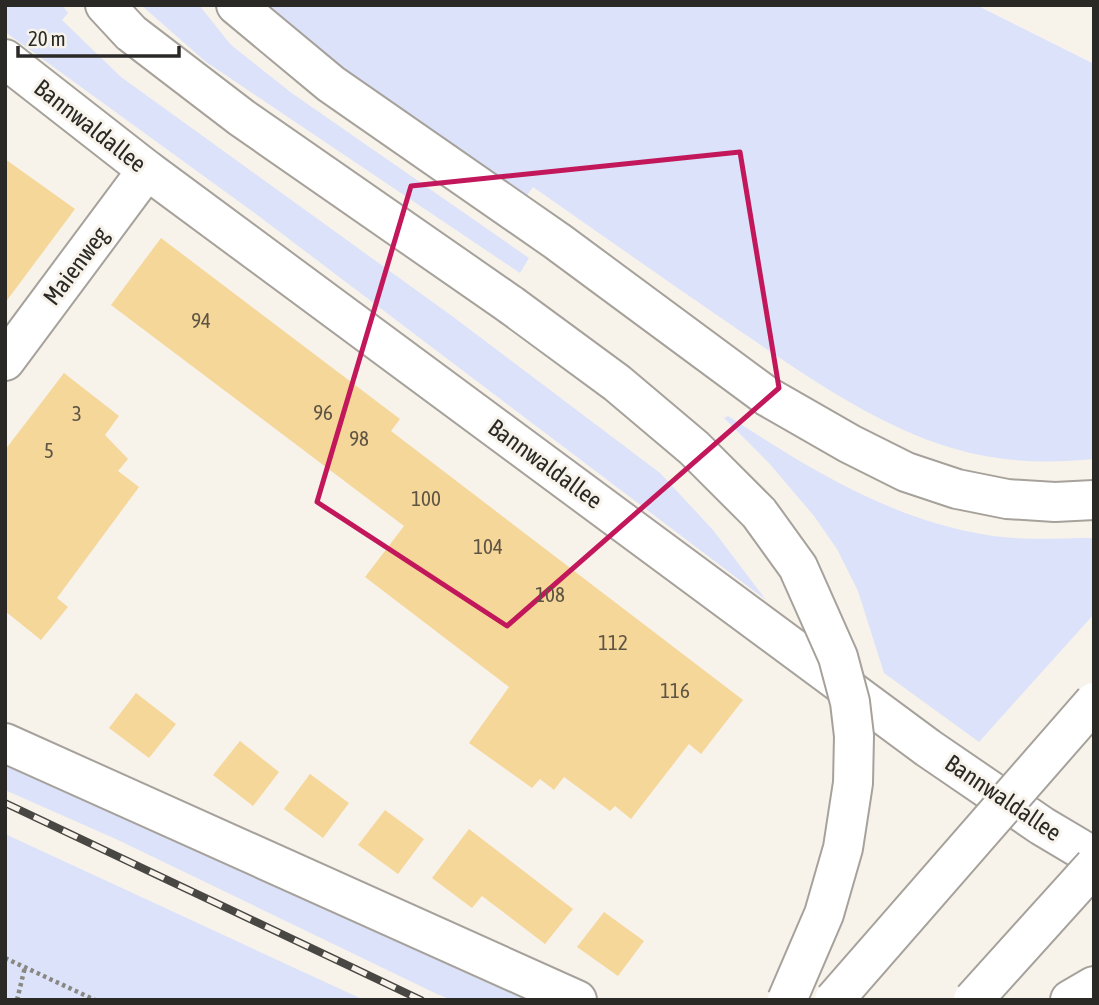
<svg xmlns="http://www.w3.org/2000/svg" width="1099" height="1005" font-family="'Asap Condensed',sans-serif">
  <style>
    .green { fill: #dbe2f9 }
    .building { fill: #f6d79a }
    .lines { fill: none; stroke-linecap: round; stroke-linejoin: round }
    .minor-casing { stroke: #a6a29b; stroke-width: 42 }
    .highway-casing { stroke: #a6a29b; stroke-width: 42 }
    .path { stroke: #898782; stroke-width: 4.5; stroke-dasharray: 3.5 3.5; stroke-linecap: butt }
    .minor { stroke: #fff; stroke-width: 38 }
    .highway { stroke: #fff; stroke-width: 38 }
    .rail-casing { stroke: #484743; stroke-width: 8 }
    .rail { stroke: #f7f3eb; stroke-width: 5; stroke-dasharray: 16; stroke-linecap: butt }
    .highway-bridge-casing { stroke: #a6a29b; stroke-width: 42; stroke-linecap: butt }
    .highway-bridge { stroke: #fff; stroke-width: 38 }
    .marked { fill: none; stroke: #c2185b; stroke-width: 5; stroke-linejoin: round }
    .labels { text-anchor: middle; stroke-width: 6; stroke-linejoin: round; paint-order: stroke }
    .number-label { font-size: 21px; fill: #5d5443 }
    .street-label { font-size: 24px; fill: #2a2926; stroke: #f7f3eb }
  </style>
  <rect width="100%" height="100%" fill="#f7f3eb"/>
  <!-- green -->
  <g class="green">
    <path d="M5 5H62L68 13 62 20 121 77 452 316 660 473 713 530 766 600 256 214 15 39 5 32Z"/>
    <path d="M141 5H199L231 45 293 94 529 258 520 273 206 62Z"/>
    <path d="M260 5H976L1094 64V459C1046 464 998 462 952 448 876 425 808 377 743 333 673 285 603 236 533 187L523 201 406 118Z"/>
    <path d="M728 416C810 469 889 519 987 535 1022 541 1058 538 1094 538V614L979 742 884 673 858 591 837 549 814 516 769 463 724 418Z"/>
    <path d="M5 756 530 1000H452L437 994 118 840 5 790Z"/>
    <path d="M5 834 364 1000H5Z"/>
  </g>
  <!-- building -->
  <g class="building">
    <path d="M5 159 75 209 5 303Z"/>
    <path d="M161 238 400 419 391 431 743 700 701 754 689 744 631 819 615 806 610 811 564 777 554 790 540 779 532 788 469 743 509 687 365 577 404 526 111 305Z"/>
    <path d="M64 373 119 416 105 435 128 459 118 471 139 487 57 598 68 607 41 640 5 611V450Z"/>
    <path d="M136 693 176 724 149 758 109 728Z"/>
    <path d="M240 741 279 772 253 806 213 775Z"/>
    <path d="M310 774 349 803 323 838 284 809Z"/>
    <path d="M385 810 424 839 398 874 358 845Z"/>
    <path d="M469 829 573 909 545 944 482 896 472 908 432 878Z"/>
    <path d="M604 912 644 941 618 976 577 947Z"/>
  </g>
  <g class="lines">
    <defs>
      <g id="minor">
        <path d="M5 59 147 170 928 748 1042 826 1094 857"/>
        <path d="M5 361 147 170"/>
        <path d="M5 743 577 1000"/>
      </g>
      <g id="highway">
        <path d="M105 5 131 33 242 118 511 305"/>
        <path d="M236 5 331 84 557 241 768 397 850 444 906 472 957 489 1007 499 1055 502 1094 500"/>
        <path d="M1070 1000 1094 986"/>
      </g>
    </defs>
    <!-- minor casing -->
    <use href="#minor" class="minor-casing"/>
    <!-- highway casing -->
    <use href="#highway" class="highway-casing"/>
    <!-- path -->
    <g class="path">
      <path d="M5 958 95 1000"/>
      <path d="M17 1000 25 967"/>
    </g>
    <!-- minor -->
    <use href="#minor" class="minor"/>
    <!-- highway -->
    <use href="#highway" class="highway"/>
    <defs>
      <path id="rail" d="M5 803 421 1000"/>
    </defs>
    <!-- rail casing -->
    <use href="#rail" class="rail-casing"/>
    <!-- rail -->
    <use href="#rail" class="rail"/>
    <defs>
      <g id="highway-bridge">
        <path d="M511 305 617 383 694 448 759 513 798 567 838 657 850 702 854 736 853 783 843 848 824 914 787 1000"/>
        <path d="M834 1000 1094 702"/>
        <path d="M973 1000 1094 866"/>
      </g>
    </defs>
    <!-- highway-bridge casing -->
    <use href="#highway-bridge" class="highway-bridge-casing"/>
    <!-- highway-bridge -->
    <use href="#highway-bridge" class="highway-bridge"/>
  </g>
  <!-- marked area -->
  <path class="marked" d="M740 152 779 388 507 626 317 502 411 186Z"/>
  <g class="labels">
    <!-- number labels -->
    <g class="number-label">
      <text x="201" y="328">94</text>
      <text x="323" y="420">96</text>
      <text x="77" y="421">3</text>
      <text x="359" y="446">98</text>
      <text x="49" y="458">5</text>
      <text x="426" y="506">100</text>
      <text x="488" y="554">104</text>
      <text x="550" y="602">108</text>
      <text x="613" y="650">112</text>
      <text x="675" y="698">116</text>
    </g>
    <!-- street labels -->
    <g class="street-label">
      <text transform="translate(90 126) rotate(38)" y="8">Bannwaldallee</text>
      <text transform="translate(76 266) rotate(-53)" y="8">Maienweg</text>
      <text transform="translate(545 464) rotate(36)" y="8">Bannwaldallee</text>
      <text transform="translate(1003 798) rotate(34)" y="8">Bannwaldallee</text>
    </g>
  </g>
  <!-- border -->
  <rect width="1099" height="1005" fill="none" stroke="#2a2926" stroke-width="14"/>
  <!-- scale -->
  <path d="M18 46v10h161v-10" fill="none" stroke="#2a2926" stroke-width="3.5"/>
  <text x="28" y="46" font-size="21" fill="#2a2926" stroke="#f7f3eb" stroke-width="5" paint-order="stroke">20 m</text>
</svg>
